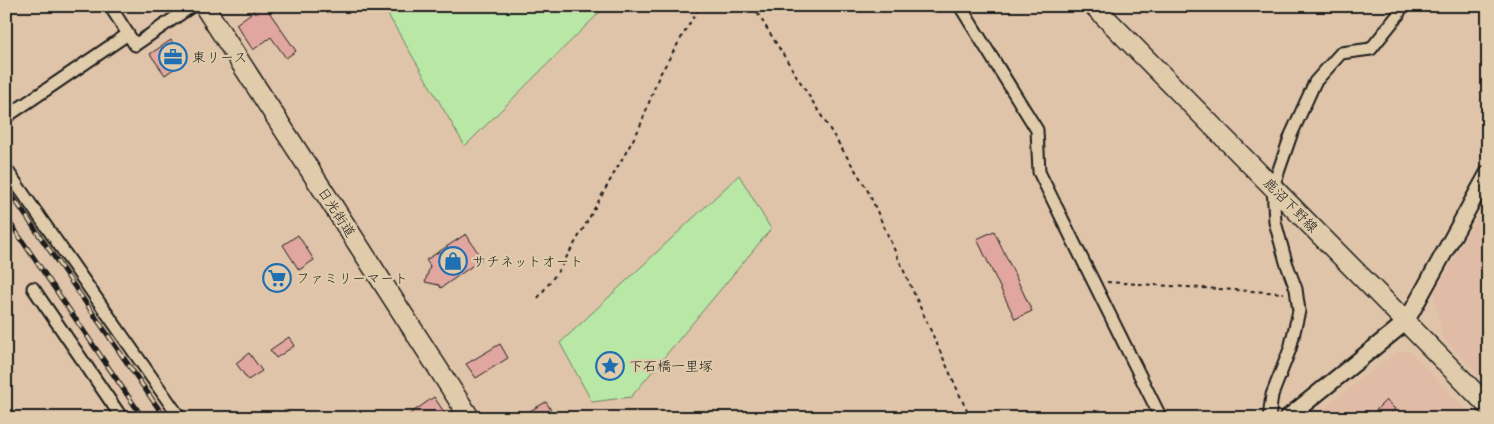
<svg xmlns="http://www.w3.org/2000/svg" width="1494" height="424" font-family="Mali,'Klee One',sans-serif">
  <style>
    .built { fill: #e0bba6 }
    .green { fill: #b8e7a6; stroke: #6a8261 }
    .building { fill: #e1a6a0; stroke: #1c1c1c }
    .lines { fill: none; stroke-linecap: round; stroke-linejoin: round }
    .minor-casing { stroke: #1c1c1c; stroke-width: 15 }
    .tertiary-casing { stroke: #1c1c1c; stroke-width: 19 }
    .primary-casing { stroke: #1c1c1c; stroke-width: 22 }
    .trunk-casing { stroke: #1c1c1c; stroke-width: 22 }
    .path { stroke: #1c1c1c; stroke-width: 2; stroke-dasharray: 4 4; stroke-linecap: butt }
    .minor { stroke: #e0ccab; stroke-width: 11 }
    .tertiary { stroke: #e0ccab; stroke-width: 15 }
    .primary { stroke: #e0ccab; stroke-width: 19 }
    .trunk { stroke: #e0ccab; stroke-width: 19 }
    .rail-casing { stroke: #1c1c1c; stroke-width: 5 }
    .rail { stroke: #e0ccab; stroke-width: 3; stroke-dasharray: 9; stroke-linecap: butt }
    .labels { text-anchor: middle; stroke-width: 4.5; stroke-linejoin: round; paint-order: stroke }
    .poi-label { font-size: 14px; fill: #1c1c1c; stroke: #e0ccab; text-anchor: start }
    .street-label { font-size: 14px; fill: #1c1c1c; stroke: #e0ccab }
  </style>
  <rect width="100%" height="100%" fill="#e0c4a9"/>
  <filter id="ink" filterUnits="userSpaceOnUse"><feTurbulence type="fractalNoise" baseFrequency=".02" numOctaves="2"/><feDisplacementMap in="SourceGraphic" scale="10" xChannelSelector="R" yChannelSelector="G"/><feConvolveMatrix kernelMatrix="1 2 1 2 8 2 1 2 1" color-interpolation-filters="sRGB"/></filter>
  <g filter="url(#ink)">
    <!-- built -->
    <g class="built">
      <path d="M1488 198V385L1443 338 1434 294Z"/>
      <path d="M1409 351 1474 418H1312L1397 352Z"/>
    </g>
    <!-- green -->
    <g class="green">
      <path d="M383 6H606L465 146Z"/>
      <path d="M739 175 771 229 631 397 592 402 560 343Z"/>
    </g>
    <!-- building -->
    <g class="building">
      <path d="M251 6H265L296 51 286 58 271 37 253 50 236 24 254 11Z"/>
      <path d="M171 40 185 61 165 75 150 54Z"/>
      <path d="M994 231 1032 311 1015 319 977 239Z"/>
      <path d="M466 234 482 259 441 288 439 285 425 282 430 266 426 260Z"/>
      <path d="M298 235 314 260 299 270 283 245Z"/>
      <path d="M289 337 294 346 276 358 270 350Z"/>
      <path d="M500 344 508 358 476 378 466 364Z"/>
      <path d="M249 353 262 371 248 380 236 363Z"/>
      <path d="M434 397 448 418H404Z"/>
      <path d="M1386 400 1395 409 1386 418H1368Z"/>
      <path d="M546 402 556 418H517Z"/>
    </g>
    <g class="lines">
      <defs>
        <g id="minor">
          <path d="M110 6 135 45 192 6"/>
          <path d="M960 6 1037 130 1039 172 1161 418"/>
          <path d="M6 117 128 34"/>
          <path d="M6 169 180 418"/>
          <path d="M33 288 122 418"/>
          <path d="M1269 418 1272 395 1290 349 1299 311 1296 289 1286 262 1275 222 1273 187 1291 135 1315 82 1341 53 1371 49 1398 15 1402 6"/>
        </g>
        <path id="tertiary" d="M1287 418 1406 322 1488 173"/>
        <path id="primary" d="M1094 6 1406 322 1488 406"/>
        <path id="trunk" d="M204 6 470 418"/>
      </defs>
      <!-- minor casing -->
      <use href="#minor" class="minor-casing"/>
      <!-- tertiary casing -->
      <use href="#tertiary" class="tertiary-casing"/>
      <!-- primary casing -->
      <use href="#primary" class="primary-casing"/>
      <!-- trunk casing -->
      <use href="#trunk" class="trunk-casing"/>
      <!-- path -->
      <g class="path">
        <path d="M753 6 867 189 967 411"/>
        <path d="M1107 282 1284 293"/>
        <path d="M538 298 559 270 579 236 639 129 659 76 700 6"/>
      </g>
      <!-- minor -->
      <use href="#minor" class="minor"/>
      <!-- tertiary -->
      <use href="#tertiary" class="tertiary"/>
      <!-- primary -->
      <use href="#primary" class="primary"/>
      <!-- trunk -->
      <use href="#trunk" class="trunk"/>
      <defs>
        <g id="rail">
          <path d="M6 187 165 418"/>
          <path d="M6 217 143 418"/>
        </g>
      </defs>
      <!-- rail casing -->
      <use href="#rail" class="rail-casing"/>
      <!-- rail -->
      <use href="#rail" class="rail"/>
    </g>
  </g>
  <!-- icons -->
  <defs>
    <symbol id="office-ring" viewBox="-11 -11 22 22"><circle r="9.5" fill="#e0ccab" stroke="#1f6fb2" stroke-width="1.5"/><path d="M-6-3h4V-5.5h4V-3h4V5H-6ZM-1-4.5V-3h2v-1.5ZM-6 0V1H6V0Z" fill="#1f6fb2"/></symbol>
    <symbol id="shop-ring" viewBox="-11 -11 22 22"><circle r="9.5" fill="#e0ccab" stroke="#1f6fb2" stroke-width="1.5"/><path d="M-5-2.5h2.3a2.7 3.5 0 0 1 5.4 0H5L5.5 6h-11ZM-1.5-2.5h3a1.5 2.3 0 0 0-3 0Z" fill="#1f6fb2"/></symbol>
    <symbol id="supermarket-ring" viewBox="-11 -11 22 22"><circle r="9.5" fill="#e0ccab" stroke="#1f6fb2" stroke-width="1.5"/><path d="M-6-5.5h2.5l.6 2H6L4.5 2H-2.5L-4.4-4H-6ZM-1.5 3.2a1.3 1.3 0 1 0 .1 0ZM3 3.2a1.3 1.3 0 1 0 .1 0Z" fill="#1f6fb2"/></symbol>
    <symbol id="sight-ring" viewBox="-11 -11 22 22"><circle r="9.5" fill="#e0ccab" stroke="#1f6fb2" stroke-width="1.5"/><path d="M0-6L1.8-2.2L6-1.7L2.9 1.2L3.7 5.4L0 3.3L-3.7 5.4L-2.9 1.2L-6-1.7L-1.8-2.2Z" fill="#1f6fb2"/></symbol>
  </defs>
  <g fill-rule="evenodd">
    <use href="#office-ring" x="157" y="41" width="32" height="32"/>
    <use href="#shop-ring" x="437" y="245" width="32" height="32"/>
    <use href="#supermarket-ring" x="261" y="262" width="32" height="32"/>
    <use href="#sight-ring" x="594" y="350" width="32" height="32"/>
  </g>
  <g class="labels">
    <!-- poi labels -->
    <g class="poi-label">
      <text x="192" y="62">東リース</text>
      <text x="472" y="266">サチネットオート</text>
      <text x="296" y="283">ファミリーマート</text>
      <text x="629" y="371">下石橋一里塚</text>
    </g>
    <!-- street labels -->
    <g class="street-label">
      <text transform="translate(1291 205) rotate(45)" y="5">鹿沼下野線</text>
      <text transform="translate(337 212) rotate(57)" y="5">日光街道</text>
    </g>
  </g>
  <!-- margin -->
  <rect width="1494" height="424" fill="none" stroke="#e0ccab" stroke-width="25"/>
  <rect x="12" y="12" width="1469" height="399" fill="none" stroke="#1c1c1c" stroke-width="2" filter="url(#ink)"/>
</svg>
